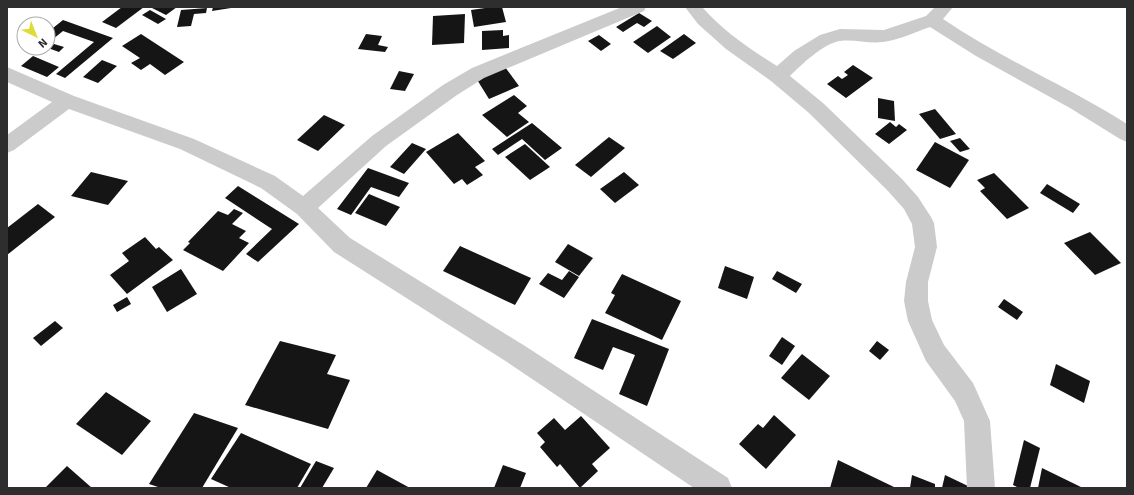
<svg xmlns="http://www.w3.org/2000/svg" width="1134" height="495" font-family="Signika,sans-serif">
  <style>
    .building { fill: #151515 }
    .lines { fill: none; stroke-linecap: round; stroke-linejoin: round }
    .minor { fill: #cbcbcb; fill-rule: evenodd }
  </style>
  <rect width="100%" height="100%" fill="#fff"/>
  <!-- building -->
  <g class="building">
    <path d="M122 7H144L116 28 102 22Z"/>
    <path d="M153 7H177L166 15 152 8Z"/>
    <path d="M213 7H231V8L212 11Z"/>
    <path d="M492 7H502L506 22 474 27 471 10Z"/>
    <path d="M207 8 206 13 194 14 191 26 177 27 181 10Z"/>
    <path d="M150 10 166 19 158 24 142 15Z"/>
    <path d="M639 13 652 21 644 27 637 23 623 32 616 27Z"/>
    <path d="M465 14 464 43 432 45 433 16Z"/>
    <path d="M63 20 113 38 65 78 56 74 94 42 63 31 48 43V32Z"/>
    <path d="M657 26 671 37 648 53 633 42Z"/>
    <path d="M503 30V36L509 35V48L482 50V31Z"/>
    <path d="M141 34 184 62 165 75 150 64 141 70 131 63 140 58 122 46Z"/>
    <path d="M366 34 382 36 378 45 388 47 385 52 358 49Z"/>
    <path d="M684 34 696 43 673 59 660 51Z"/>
    <path d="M599 35 611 44 601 51 588 41Z"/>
    <path d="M54 44 64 47 59 52 48 48Z"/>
    <path d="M27 48H41L36 53 26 49Z"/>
    <path d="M33 56 59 67 47 77 21 66Z"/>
    <path d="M102 60 117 66 98 83 83 77Z"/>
    <path d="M853 65 873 78 846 98 827 84 838 76 842 79 848 75 844 72Z"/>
    <path d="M505 67 519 86 489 99 476 78Z"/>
    <path d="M399 71 414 74 405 91 390 89Z"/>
    <path d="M514 95 527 106 518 113 529 122 507 137 482 115Z"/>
    <path d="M878 98 894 101 895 121 878 118Z"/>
    <path d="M935 109 956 134 940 139 919 114Z"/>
    <path d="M324 115 345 125 318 151 297 140Z"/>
    <path d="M890 122 896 127 899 124 907 130 889 144 875 134Z"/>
    <path d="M532 123 562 148 545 160 522 139 498 155 492 149Z"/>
    <path d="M458 133 485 161 475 167 483 175 467 185 462 179 454 184 426 152Z"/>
    <path d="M609 137 625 148 591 177 575 165Z"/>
    <path d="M960 138 970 149 960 152 950 141Z"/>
    <path d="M935 142 969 160 950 188 916 170Z"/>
    <path d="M412 143 426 149 404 174 390 167Z"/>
    <path d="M525 144 550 167 530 180 505 157Z"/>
    <path d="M368 168 409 183 399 197 371 187 351 215 337 209Z"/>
    <path d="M91 172 128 181 108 205 71 196Z"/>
    <path d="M624 172 639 185 615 203 600 189Z"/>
    <path d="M994 173 1029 208 1007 219 980 191 985 188 977 180Z"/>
    <path d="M1047 184 1080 204 1073 213 1040 193Z"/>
    <path d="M238 186 299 224 258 262 246 254 272 229 225 198Z"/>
    <path d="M369 194 400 207 386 226 355 213Z"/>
    <path d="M38 204 55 217 7 255V228Z"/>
    <path d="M234 209 243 213 232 224 246 231 239 238 249 243 223 271 183 250 190 243 188 242 218 211 228 215Z"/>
    <path d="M1090 232 1121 263 1095 275 1064 243Z"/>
    <path d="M145 237 156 249 159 247 173 260 127 294 110 275 129 261 122 253Z"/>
    <path d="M568 244 593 258 579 276 555 262Z"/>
    <path d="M460 246 531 278 515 305 443 271Z"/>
    <path d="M725 266 754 277 747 299 718 288Z"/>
    <path d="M181 269 197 294 167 312 152 287Z"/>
    <path d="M569 271 579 277 564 298 539 284 548 273 562 280Z"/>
    <path d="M777 271 802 284 796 293 772 279Z"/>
    <path d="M622 274 681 301 662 340 605 313 615 295 611 293Z"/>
    <path d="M127 297 131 304 117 312 113 305Z"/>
    <path d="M1004 299 1023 312 1017 320 998 307Z"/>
    <path d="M592 319 669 349 647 406 619 394 635 355 613 347 603 370 574 358Z"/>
    <path d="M55 321 63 328 41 346 33 338Z"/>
    <path d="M782 337 795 346 782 365 769 356Z"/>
    <path d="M280 341 336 355 327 374 350 380 328 429 245 405Z"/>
    <path d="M877 341 889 350 880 360 869 351Z"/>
    <path d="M802 354 830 376 809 400 781 378Z"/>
    <path d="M1056 364 1090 381 1084 403 1050 385Z"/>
    <path d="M106 392 151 421 122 455 76 424Z"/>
    <path d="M194 413 238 428 202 488H161L149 484Z"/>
    <path d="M774 415 796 435 766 469 739 444 758 424 763 428Z"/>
    <path d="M581 416 610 448 592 464 598 471 580 488 560 464 557 467 540 447 545 442 537 433 554 418 565 430Z"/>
    <path d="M241 433 311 464 297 488H231L211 479Z"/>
    <path d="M1024 440 1040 448 1030 488H1019L1013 485Z"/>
    <path d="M838 460 896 488H830Z"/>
    <path d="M316 461 334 468 322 488H300Z"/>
    <path d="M503 465 526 473 520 488H494Z"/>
    <path d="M67 466 92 488H48L46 487Z"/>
    <path d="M1042 468 1083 488H1038Z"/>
    <path d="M377 470 410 488H366Z"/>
    <path d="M912 475 935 484V488H910Z"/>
    <path d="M945 475 968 486 967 488H942Z"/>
  </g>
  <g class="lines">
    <!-- minor -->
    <g class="minor">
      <path d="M622 7H646L644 11 484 78 457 95 386 146 318 208 350 238 525 346 728 478 732 488H694L507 362 334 252 297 214 261 188 180 149 69 109 14 150 7 153V135L52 102 7 82V67L74 96 194 139 275 176 303 196 372 136 443 85 472 68Z"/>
      <path d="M685 7H702C723 31 750 49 777 66L794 51 820 35 840 29 884 30 926 16 935 7H953L943 19C1002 59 1067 86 1127 124V142L1120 139 1070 108 976 56 930 27C915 32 899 40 883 42 869 44 854 39 840 41 824 43 801 65 790 76L823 103 902 179 918 197 931 217 934 223 937 247 928 282V301L932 320 944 345 973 383 990 421 995 488H967L964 421 955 401 926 361 908 321 904 301 906 282 915 247 912 224 904 209 888 191 809 113 771 81 726 49 698 24Z"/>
    </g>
  </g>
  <!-- border -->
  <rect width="1134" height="495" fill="none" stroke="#2e2e2e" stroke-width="16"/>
  <!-- north arrow -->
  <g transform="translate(36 36) rotate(137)"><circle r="19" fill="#ffffff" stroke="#ababab"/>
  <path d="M0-3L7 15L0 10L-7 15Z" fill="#dedc38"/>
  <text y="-6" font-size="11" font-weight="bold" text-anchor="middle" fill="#2e2e2e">N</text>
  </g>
</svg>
